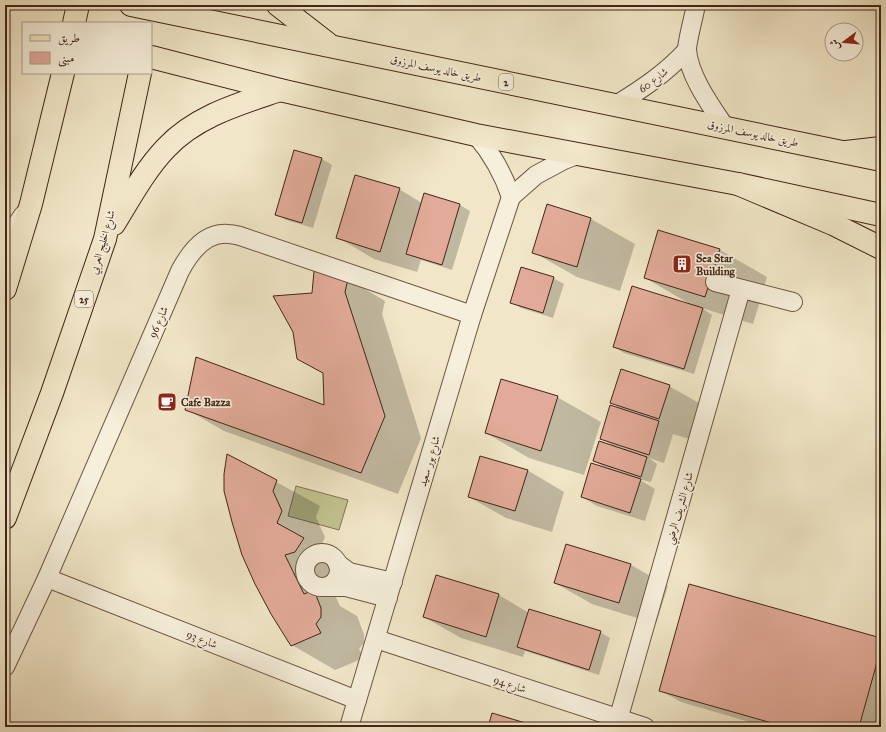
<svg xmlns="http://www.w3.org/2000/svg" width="886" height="732" font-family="'IM FELL Great Primer',Amiri,serif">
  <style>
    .green { fill: #c2c390; stroke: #827454 }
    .shadow { fill: #0003 }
    .building { fill: #e2ab99; stroke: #422517 }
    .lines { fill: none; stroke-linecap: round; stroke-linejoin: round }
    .minor-casing { stroke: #6e5643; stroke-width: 20 }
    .major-casing { stroke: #422517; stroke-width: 24 }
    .highway-casing { stroke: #422517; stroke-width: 24 }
    .minor { stroke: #f6efdb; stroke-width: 18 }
    .major { stroke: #f1e7c8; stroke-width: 22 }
    .highway { stroke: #f1e7c8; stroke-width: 22 }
    .labels { text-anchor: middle; stroke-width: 3.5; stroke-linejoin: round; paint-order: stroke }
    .shield { fill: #f6efdb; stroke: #786252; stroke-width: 1 }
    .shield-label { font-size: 10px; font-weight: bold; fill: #422517 }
    .street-label { font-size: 11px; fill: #422517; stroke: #f6efdb }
    .poi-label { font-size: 11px; font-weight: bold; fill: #422517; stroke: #f6efdb; text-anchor: start }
  </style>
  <rect width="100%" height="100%" fill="#f1e7c8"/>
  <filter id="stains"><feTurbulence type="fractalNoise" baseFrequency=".005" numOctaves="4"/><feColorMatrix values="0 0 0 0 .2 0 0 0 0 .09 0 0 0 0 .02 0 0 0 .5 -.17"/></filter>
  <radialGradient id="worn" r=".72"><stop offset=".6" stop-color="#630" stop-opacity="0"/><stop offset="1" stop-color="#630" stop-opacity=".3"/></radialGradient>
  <!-- green -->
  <path class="green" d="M296 486 348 500 339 530 288 516Z"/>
  <!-- shadow -->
  <g class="shadow">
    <path d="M322 159 332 165 313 228 286 220 276 214Z"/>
    <path d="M399 189 422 203 425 195 460 205 470 211 452 270 421 260 417 272 374 259 337 237Z"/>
    <path d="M548 206 591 219 635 244 620 291 577 277 533 252Z"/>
    <path d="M659 231 720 250 767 277 753 324 702 308 712 315 694 374 624 353 614 347 692 305 645 278Z"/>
    <path d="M553 278 564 284 553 318 521 308 511 302Z"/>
    <path d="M348 279 385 301 382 314 421 438 398 494 224 431 186 409 325 407 324 374 298 359 313 294Z"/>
    <path d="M669 386 713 411 703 443 673 434 664 463 649 458 657 464 651 482 638 479 655 489 645 521 597 506 582 497 607 469 594 461 613 446 601 438 622 409 611 403Z"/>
    <path d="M557 397 601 422 584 475 529 458 486 433Z"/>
    <path d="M227 455 320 506 316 517 325 537 320 548 347 564 338 576 328 580 340 606 357 616 364 634V643L359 649 364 658 335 670 292 645Z"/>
    <path d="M527 470 564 492 552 532 506 518 469 497Z"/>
    <path d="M631 565 668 586 656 624 592 604 555 583Z"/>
    <path d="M436 576 499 595 529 613 600 632 610 638 599 675 525 651 523 657 461 638 424 617Z"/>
    <path d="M881 639V727H767L681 702 661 691Z"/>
  </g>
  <!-- building -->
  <g class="building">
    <path d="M294 150 322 158 302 223 275 215Z"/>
    <path d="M355 175 400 188 380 252 336 238Z"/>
    <path d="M424 193 460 204 442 265 406 254Z"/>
    <path d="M547 204 591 218 577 267 532 253Z"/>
    <path d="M658 230 720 249 705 297 644 278Z"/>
    <path d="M521 267 554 277 543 313 510 303Z"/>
    <path d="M314 271 348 279 345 292 385 416 361 473 185 410 196 357 324 405 323 373 297 359 293 332 273 296 312 293Z"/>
    <path d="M632 286 703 308 684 369 613 347Z"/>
    <path d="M621 369 670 385 659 419 610 403Z"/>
    <path d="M501 379 558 396 541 451 485 433Z"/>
    <path d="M610 405 659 421 649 455 600 439Z"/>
    <path d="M599 441 647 457 641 477 593 461Z"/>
    <path d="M227 454 277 480 273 491 282 511 277 523 304 538 295 552 285 555 304 594 314 590 321 608V617L316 624 321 633 291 646 271 614 255 584 242 555 232 522 224 491V474Z"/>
    <path d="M480 456 528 470 515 511 468 497Z"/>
    <path d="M591 463 641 479 630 513 581 497Z"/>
    <path d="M566 544 631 564 619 603 554 583Z"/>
    <path d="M436 575 499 594 486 637 423 617Z"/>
    <path d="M689 584 881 638V648L859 727H786L659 691Z"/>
    <path d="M529 609 601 631 589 670 517 647Z"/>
    <path d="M492 713 529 724 528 727H488Z"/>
  </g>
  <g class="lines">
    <defs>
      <g id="minor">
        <path d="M696 5C694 16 687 41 687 50 689 76 711 106 725 127"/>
        <path d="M616 105C642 89 666 73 687 50"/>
        <path d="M476 135C492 154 503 173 511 197"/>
        <path d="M5 242 23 215"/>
        <path d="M715 282 793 302"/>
        <circle cx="322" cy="570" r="17"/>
        <path d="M337 563 349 572 393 582"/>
        <path d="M47 578 357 700"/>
        <path d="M326 587H346L388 598"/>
        <path d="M376 639 645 727"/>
        <path d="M5 667 47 578 180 271C189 254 205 232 228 234 232 234 236 235 240 236L472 315"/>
        <path d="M349 727 472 315 511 197 536 175 564 160 580 154"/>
        <path d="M616 727 741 289"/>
      </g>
      <g id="major">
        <path d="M131 5 881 160"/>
        <path d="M278 5 327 43"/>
        <path d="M74 23 78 5"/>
        <path d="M151 57 280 90 476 135 738 184 881 215"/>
        <path d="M114 224C130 198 145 170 166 148 196 116 239 104 280 90"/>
        <path d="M5 289 31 204 63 73"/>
        <path d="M5 518 52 393 105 239 140 73"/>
      </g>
      <g id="highway">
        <path d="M846 152 881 148"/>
        <path d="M738 184 833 224 881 248"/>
      </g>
    </defs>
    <!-- minor casing -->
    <use href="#minor" class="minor-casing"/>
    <!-- major casing -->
    <use href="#major" class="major-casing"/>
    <!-- highway casing -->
    <use href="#highway" class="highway-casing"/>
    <!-- minor -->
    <use href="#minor" class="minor"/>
    <!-- major -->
    <use href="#major" class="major"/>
    <!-- highway -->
    <use href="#highway" class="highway"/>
  </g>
  <!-- icons -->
  <defs>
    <symbol id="building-square" viewBox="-11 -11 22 22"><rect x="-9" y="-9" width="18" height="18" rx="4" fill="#8f2418" stroke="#f6efdb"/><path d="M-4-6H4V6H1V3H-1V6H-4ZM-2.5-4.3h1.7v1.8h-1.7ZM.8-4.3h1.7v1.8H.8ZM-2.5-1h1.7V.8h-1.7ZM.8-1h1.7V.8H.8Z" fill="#fff"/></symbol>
    <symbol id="cafe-square" viewBox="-11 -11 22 22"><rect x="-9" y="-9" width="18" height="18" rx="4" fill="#8f2418" stroke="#f6efdb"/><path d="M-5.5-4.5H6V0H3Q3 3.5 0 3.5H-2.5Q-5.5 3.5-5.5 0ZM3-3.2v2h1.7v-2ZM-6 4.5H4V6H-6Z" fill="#fff"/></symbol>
  </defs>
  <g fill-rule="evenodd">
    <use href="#building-square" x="671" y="253" width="22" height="22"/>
    <use href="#cafe-square" x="156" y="391" width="22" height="22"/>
  </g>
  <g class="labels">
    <!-- shield labels -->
    <g class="shield">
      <rect x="499" y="74" width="14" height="16" rx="3"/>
      <rect x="75" y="291" width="18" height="16" rx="3"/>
    </g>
    <g class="shield-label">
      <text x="506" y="86">2</text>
      <text x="84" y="303">25</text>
    </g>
    <!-- street labels -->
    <g class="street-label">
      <text transform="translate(436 68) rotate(12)" y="4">طريق خالد يوسف المرزوق</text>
      <text transform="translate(653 80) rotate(-37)" y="4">شارع 60</text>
      <text transform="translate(753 133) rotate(12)" y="4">طريق خالد يوسف المرزوق</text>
      <text transform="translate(102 242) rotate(-74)" y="4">شارع الخليج العربي</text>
      <text transform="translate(158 322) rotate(-67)" y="4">شارع 96</text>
      <text transform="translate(429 461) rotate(-74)" y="4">شارع بور سعيد</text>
      <text transform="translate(679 508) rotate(-74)" y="4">شارع الشريف الرضي</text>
      <text transform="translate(202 639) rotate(21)" y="4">شارع 93</text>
      <text transform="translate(510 684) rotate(18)" y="4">شارع 94</text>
    </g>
    <!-- poi labels -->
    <g class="poi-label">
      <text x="696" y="262">Sea Star<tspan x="696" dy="13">Building</tspan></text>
      <text x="181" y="406">Cafe Bazza</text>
    </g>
  </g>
  <!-- margin -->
  <rect width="886" height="732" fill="none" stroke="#f1e7c8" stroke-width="20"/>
  <rect x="6" y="6" width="874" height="720" fill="none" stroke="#422517" stroke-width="2"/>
  <rect x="10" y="10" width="866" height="712" fill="none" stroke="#422517"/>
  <!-- legend -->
  <rect x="22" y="22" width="130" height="52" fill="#f6efdb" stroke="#ae9e8d"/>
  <rect x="30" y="35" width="20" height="6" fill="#f1e7c8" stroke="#ae9e8d"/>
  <text x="58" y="42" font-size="12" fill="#422517">طريق</text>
  <rect x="30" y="52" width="20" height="12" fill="#e2ab99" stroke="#ae9e8d"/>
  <text x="58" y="62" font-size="12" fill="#422517">مبنى</text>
  <!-- north arrow -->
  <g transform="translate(844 42) rotate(254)"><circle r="19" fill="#f6efdb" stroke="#ae9e8d"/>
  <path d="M0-3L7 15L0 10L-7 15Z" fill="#8f2418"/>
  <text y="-6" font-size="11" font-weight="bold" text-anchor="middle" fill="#422517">ش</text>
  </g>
  <rect width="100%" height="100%" filter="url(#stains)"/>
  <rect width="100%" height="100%" fill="url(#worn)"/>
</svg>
